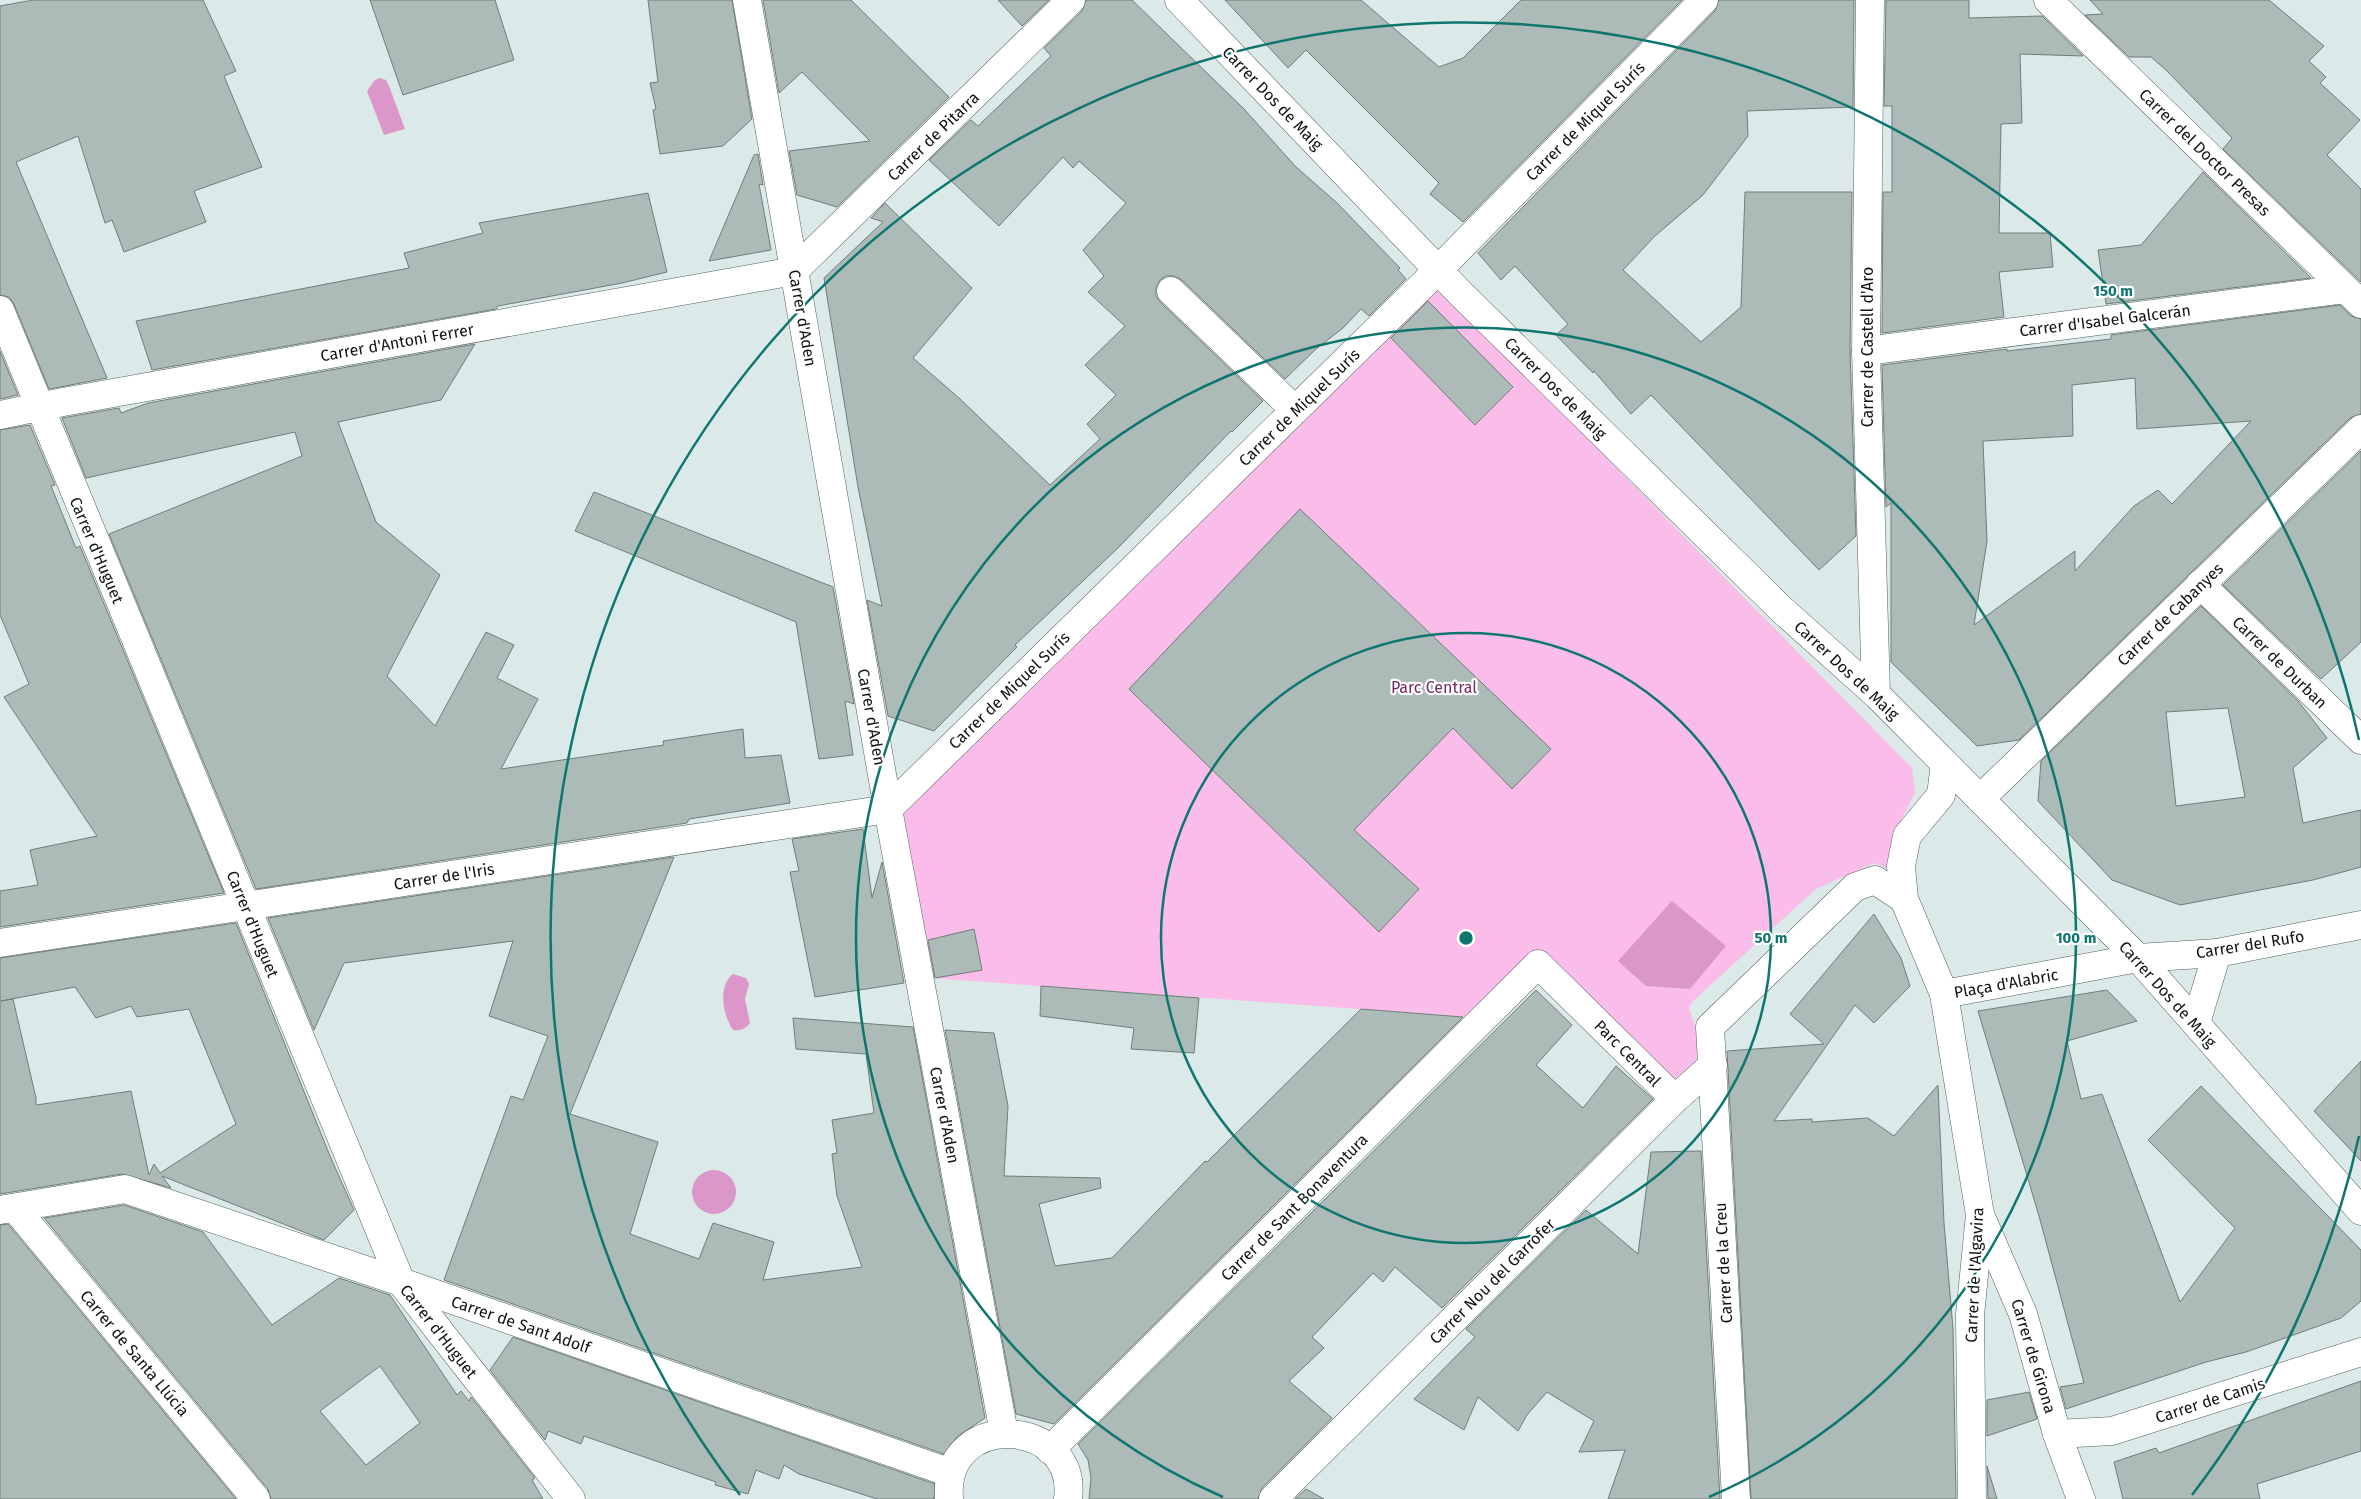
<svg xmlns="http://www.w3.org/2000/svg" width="2361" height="1499" font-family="'Fira Sans',sans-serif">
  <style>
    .green { fill: #fabce9 }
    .water { fill: #db97c8 }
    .building { fill: #acbab8; stroke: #707d7b; fill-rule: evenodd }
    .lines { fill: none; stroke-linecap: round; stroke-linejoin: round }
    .street-casing { stroke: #54605f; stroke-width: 29 }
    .street { stroke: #fff; stroke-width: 28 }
    .ring { fill: none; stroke: #0f766e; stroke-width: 2.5 }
    .labels { text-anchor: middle; stroke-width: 4.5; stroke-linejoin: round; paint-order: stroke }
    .street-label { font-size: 16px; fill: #0f1413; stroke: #fff }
    .park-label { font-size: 16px; fill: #762866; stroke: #fff }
    .centre { fill: #0f766e; stroke: #fff; stroke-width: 2.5 }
    .ring-label { font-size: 15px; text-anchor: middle; font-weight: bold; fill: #0f766e; stroke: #fff; stroke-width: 4.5; stroke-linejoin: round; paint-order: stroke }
  </style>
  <rect width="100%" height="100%" fill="#dbe9e8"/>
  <!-- green -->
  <path class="green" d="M1437 286 1912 768 1915 793 1896 830 1890 870 1874 863 1816 889 1693 1001 1689 1008 1704 1055 1676 1083 1546 955 1468 1017 931 978 900 813Z"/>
  <!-- water -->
  <g class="water">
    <path d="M380 78 386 80 389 86 405 129 384 135 367 91 375 80Z"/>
    <path d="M1672 901 1726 946 1690 989 1646 986 1618 961Z"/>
    <path d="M733 974 746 978 749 984 745 999 750 1023C745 1029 741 1031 733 1030 723 1015 717 987 733 974Z"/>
    <circle cx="714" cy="1192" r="22"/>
  </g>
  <!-- building -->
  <g class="building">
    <path d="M33 0H203L236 71 224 76 262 167 194 191 206 222 124 252 112 220 105 223 78 136 16 162 107 378 49 389 14 304 9 297 0 295V6Z"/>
    <path d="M370 0H495L514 60 403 95Z"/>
    <path d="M648 0H732L752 119 723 146 660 154 653 110 656 109 650 83 658 82Z"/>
    <path d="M763 0H851L949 97 837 207 797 195 789 151 870 141 802 72 779 93Z"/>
    <path d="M998 0H1049L1022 26Z"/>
    <path d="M1086 0H1132L1244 109 1296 167 1336 202 1400 268 1398 270 1406 279 1369 316 1361 309 1343 328 1316 349 1285 379 1182 280 1174 276H1166L1160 280 1156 288V296L1160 302 1263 401 1232 432 1231 431 1118 548 1015 645 1017 647 934 731 888 716 867 600 882 606 858 487 824 278 883 222 871 218 885 203 972 288 913 358 959 398 1050 485 1100 439 1087 424 1116 395 1085 365 1125 326 1088 292 1104 276 1083 250 1126 203 1079 161 1073 168 1063 157 999 226 929 160 971 120 978 126 1051 56 1044 48 1082 11Z"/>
    <path d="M1225 0H1361L1439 67 1463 58 1521 0H1682L1463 222 1430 194 1439 183 1306 50 1288 68Z"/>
    <path d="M1719 0H1854L1853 107 1747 111 1748 136 1703 195 1655 236 1623 270 1701 342 1741 307 1745 192H1852L1850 351 1856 536 1819 570 1651 395 1631 414 1594 371 1593 373 1556 335 1568 324 1515 266 1501 280 1478 253 1715 11Z"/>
    <path d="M1886 0H1969V18L2042 16 2083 56 2020 54 2022 123 2001 124 1999 233H2050L2053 267 1999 272 2004 317 1882 333 1883 192H1892V106H1884Z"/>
    <path d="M2090 0H2269L2324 46 2309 61 2326 77 2320 83 2360 120 2327 155 2361 189V282L2223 149 2232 138 2166 70 2151 57H2129L2085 15 2103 14Z"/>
    <path d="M758 154 763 185 759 184 771 250 709 261 754 155Z"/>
    <path d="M2203 172 2311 278 2106 304 2098 250 2141 245Z"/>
    <path d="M648 193 667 272 622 283 498 306 496 309 152 370 136 321 409 268 404 253 483 233 479 223Z"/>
    <path d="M1428 301 1513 387 1475 425 1391 338Z"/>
    <path d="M2340 305 2351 316 2361 319V414L2350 418 2019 740 1977 746 1891 662V503L1886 507 1882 365 2007 349V351L2111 339V335ZM2135 378 2137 429 2251 421 2172 504 2158 490 2134 506 2075 571V551L1974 625 1987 541 1983 441 2073 436 2072 385Z"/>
    <path d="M475 344 441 400 338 422 376 522 440 575 387 676 435 726 486 632 514 645 497 678 538 699 501 769 664 745 663 741 743 729 745 758 781 755 790 803 689 819 687 823 256 889 109 534 302 456 295 432 86 478 62 418 119 408 121 413 148 403Z"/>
    <path d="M0 351 18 395 0 399Z"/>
    <path d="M30 425 55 485 51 486 76 548 80 546 224 893 0 927V891L38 885 30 850 97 836 4 697 29 684 0 615V430Z"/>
    <path d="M2361 451V642L2321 679 2223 585Z"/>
    <path d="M594 492 833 587 854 704 845 701 853 755 819 759 796 622 575 531Z"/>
    <path d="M1300 509 1551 749 1512 789 1453 728 1354 830 1419 889 1379 932 1129 689Z"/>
    <path d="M2201 606 2298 701 2327 738 2293 768 2303 823 2361 810V867L2313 880 2180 905 2112 880 2038 801 2041 761ZM2228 708 2245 797 2176 806 2166 712Z"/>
    <path d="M863 829 872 898 882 862 904 983 815 997 790 872 799 871 792 839Z"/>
    <path d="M674 857 570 1114 658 1142 630 1234 699 1259 713 1223 774 1242 763 1280 862 1267 837 1196 832 1154 837 1153 832 1120 874 1113 866 1054 796 1049 793 1018 913 1027 985 1418 958 1436 944 1454 444 1280 511 1096 523 1100 548 1036 489 1016 513 941 344 963 314 1030 268 918Z"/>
    <path d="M1874 914 1901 958 1910 986 1874 1023 1855 1005 1774 1121 1812 1119V1122L1868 1118 1894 1136 1938 1085 1944 1223 1953 1329 1956 1499H1751L1727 1051 1824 1044 1790 1014Z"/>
    <path d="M236 923 330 1156 354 1210 324 1240 162 1176 171 1188 122 1174 0 1194V958ZM75 987 96 1018 131 1006 137 1017 189 1009 236 1124 160 1173 154 1164 149 1175 131 1091 36 1105V1098L13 999 1 1001Z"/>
    <path d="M974 929 982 970 935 978 928 940Z"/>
    <path d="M1041 986 1199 998 1194 1053 1131 1049 1134 1028 1040 1016Z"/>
    <path d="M1536 990 1572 1025 1536 1065 1583 1108 1616 1066 1653 1099 1442 1308 1395 1267 1383 1282 1373 1273 1312 1337 1324 1348 1289 1381 1332 1418 1262 1488 1258 1499H1089L1091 1478 1088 1460 1078 1444Z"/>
    <path d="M2107 990 2137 1021 2067 1041 2081 1099 2102 1094 2180 1302 2235 1228 2148 1140 2201 1086 2361 1250V1301L2341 1318 2246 1352 2206 1362 2066 1409 2060 1387 2084 1383 2039 1216 1978 1011Z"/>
    <path d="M1361 1009 1463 1017 1054 1424 1016 1414 945 1030 994 1033 1008 1106 1004 1176 1100 1178 1101 1188 1039 1204 1055 1266 1112 1258 1205 1161 1207 1162Z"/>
    <path d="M2361 1061V1161L2314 1111Z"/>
    <path d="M1701 1151 1720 1499H1608L1625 1450 1579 1452 1594 1421 1547 1392 1527 1415 1518 1431 1478 1397 1464 1430 1414 1399 1475 1337 1466 1329 1586 1210 1638 1254 1651 1152Z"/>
    <path d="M124 1205 203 1232 272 1325 339 1278 390 1295 457 1395 461 1391 469 1401 471 1397 535 1478 532 1480 543 1499H271L268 1489 44 1218ZM380 1366 420 1423 366 1465 320 1411Z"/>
    <path d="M8 1224 236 1499H0V1225Z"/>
    <path d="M513 1337 935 1484 934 1499H877L799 1474 784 1465 779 1479 756 1470 748 1494 715 1485 716 1482 584 1436 581 1444 548 1431 545 1440 490 1370Z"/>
    <path d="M2361 1381V1451L2257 1484 2260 1499H2123L2114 1462 2156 1448 2159 1453Z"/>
    <path d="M2029 1392 2037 1419 1987 1436V1400Z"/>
    <path d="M1987 1466 1997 1499H1988Z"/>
    <path d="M1306 1489 1324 1499H1295Z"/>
  </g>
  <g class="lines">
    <defs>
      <g id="street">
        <path d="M747 0 888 809 1004 1433"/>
        <path d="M1179 0 1460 293 1781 609 1876 694 2138 958 2361 1211"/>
        <path d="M1870 0 1866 351 1876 694"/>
        <path d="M2048 0 2361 304"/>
        <path d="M1171 291 1295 410"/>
        <path d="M0 310 401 1282 571 1499"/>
        <path d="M1866 351 2345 289"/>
        <path d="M0 415 63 402 794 271 1071 0"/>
        <path d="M2200 584 2361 740"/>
        <path d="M1945 764 1941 795 1907 836 1901 866 1904 899 1944 994 1980 1215 1970 1315 1972 1499"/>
        <path d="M1980 799 2361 429"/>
        <path d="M0 943 888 809 1438 270 1704 0"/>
        <path d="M1944 994 2138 958 2217 953 2361 925"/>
        <path d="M2196 1023 2217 953"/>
        <path d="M15 1208 256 1499"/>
        <path d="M0 1210 125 1189 401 1282 951 1473"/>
        <path d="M1981 1217 2023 1314 2057 1434 2081 1499"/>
        <path d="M2057 1434 2112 1431 2361 1352"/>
        <path d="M1050 1450 1538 964 1675 1099"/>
        <path d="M949 1499C942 1408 1079 1417 1068 1499"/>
        <path d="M1273 1499 1675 1099 1713 1065"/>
        <path d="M1736 1499 1710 1027 1855 887 1875 880 1904 899"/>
      </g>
    </defs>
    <!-- street casing -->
    <use href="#street" class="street-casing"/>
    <!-- street -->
    <use href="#street" class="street"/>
  </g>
  <!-- distance rings -->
  <g class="ring">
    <circle cx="1466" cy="938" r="305"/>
    <path d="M1223 1497A610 610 0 1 1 1709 1497"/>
    <path d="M2359 1136A915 915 0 0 1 2192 1495M740 1495A915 915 0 1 1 2359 740"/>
  </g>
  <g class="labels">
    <!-- street labels -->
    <g class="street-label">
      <text transform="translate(1273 98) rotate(46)" y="6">Carrer Dos de Maig</text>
      <text transform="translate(1585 121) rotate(-45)" y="6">Carrer de Miquel Surís</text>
      <text transform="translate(933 136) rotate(-44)" y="6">Carrer de Pitarra</text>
      <text transform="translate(2205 152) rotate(44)" y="6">Carrer del Doctor Presas</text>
      <text transform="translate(803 318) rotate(80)" y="6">Carrer d'Aden</text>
      <text transform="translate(2105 320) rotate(-7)" y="6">Carrer d'Isabel Galcerán</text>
      <text transform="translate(397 342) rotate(-10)" y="6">Carrer d'Antoni Ferrer</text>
      <text transform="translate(1867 347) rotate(-90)" y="6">Carrer de Castell d'Aro</text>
      <text transform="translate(1556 388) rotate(45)" y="6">Carrer Dos de Maig</text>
      <text transform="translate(1299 407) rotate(-44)" y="6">Carrer de Miquel Surís</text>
      <text transform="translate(97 550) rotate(67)" y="6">Carrer d'Huguet</text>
      <text transform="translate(2170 614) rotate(-44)" y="6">Carrer de Cabanyes</text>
      <text transform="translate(2280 662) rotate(44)" y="6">Carrer de Durban</text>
      <text transform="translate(1847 670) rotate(43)" y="6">Carrer Dos de Maig</text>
      <text transform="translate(1009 690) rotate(-44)" y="6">Carrer de Miquel Surís</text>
      <text transform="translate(872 717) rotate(80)" y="6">Carrer d'Aden</text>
      <text transform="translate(444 876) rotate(-9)" y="6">Carrer de l'Iris</text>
      <text transform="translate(253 924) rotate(68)" y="6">Carrer d'Huguet</text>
      <text transform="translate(2250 944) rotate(-9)" y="6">Carrer del Rufo</text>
      <text transform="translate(2006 983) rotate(-10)" y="6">Plaça d'Alabric</text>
      <text transform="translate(2168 994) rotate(48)" y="6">Carrer Dos de Maig</text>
      <text transform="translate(1628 1053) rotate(45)" y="6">Parc Central</text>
      <text transform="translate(945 1115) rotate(79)" y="6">Carrer d'Aden</text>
      <text transform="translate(1294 1207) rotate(-45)" y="6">Carrer de Sant Bonaventura</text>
      <text transform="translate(1723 1263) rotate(-93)" y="6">Carrer de la Creu</text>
      <text transform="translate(1974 1275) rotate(-87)" y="6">Carrer de l'Algavira</text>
      <text transform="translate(1492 1281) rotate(-45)" y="6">Carrer Nou del Garrofer</text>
      <text transform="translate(521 1324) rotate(19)" y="6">Carrer de Sant Adolf</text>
      <text transform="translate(439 1331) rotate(52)" y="6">Carrer d'Huguet</text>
      <text transform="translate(135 1353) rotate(50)" y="6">Carrer de Santa Llúcia</text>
      <text transform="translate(2034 1356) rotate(73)" y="6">Carrer de Girona</text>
      <text transform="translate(2210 1400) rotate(-18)" y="6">Carrer de Camis</text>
    </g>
    <!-- park labels -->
    <g class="park-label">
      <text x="1434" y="693">Parc Central</text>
    </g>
  </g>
  <circle cx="1466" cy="938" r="8" class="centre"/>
  <g class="ring-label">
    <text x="2113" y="296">150 m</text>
    <text x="1771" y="943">50 m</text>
    <text x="2076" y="943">100 m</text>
  </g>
</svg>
